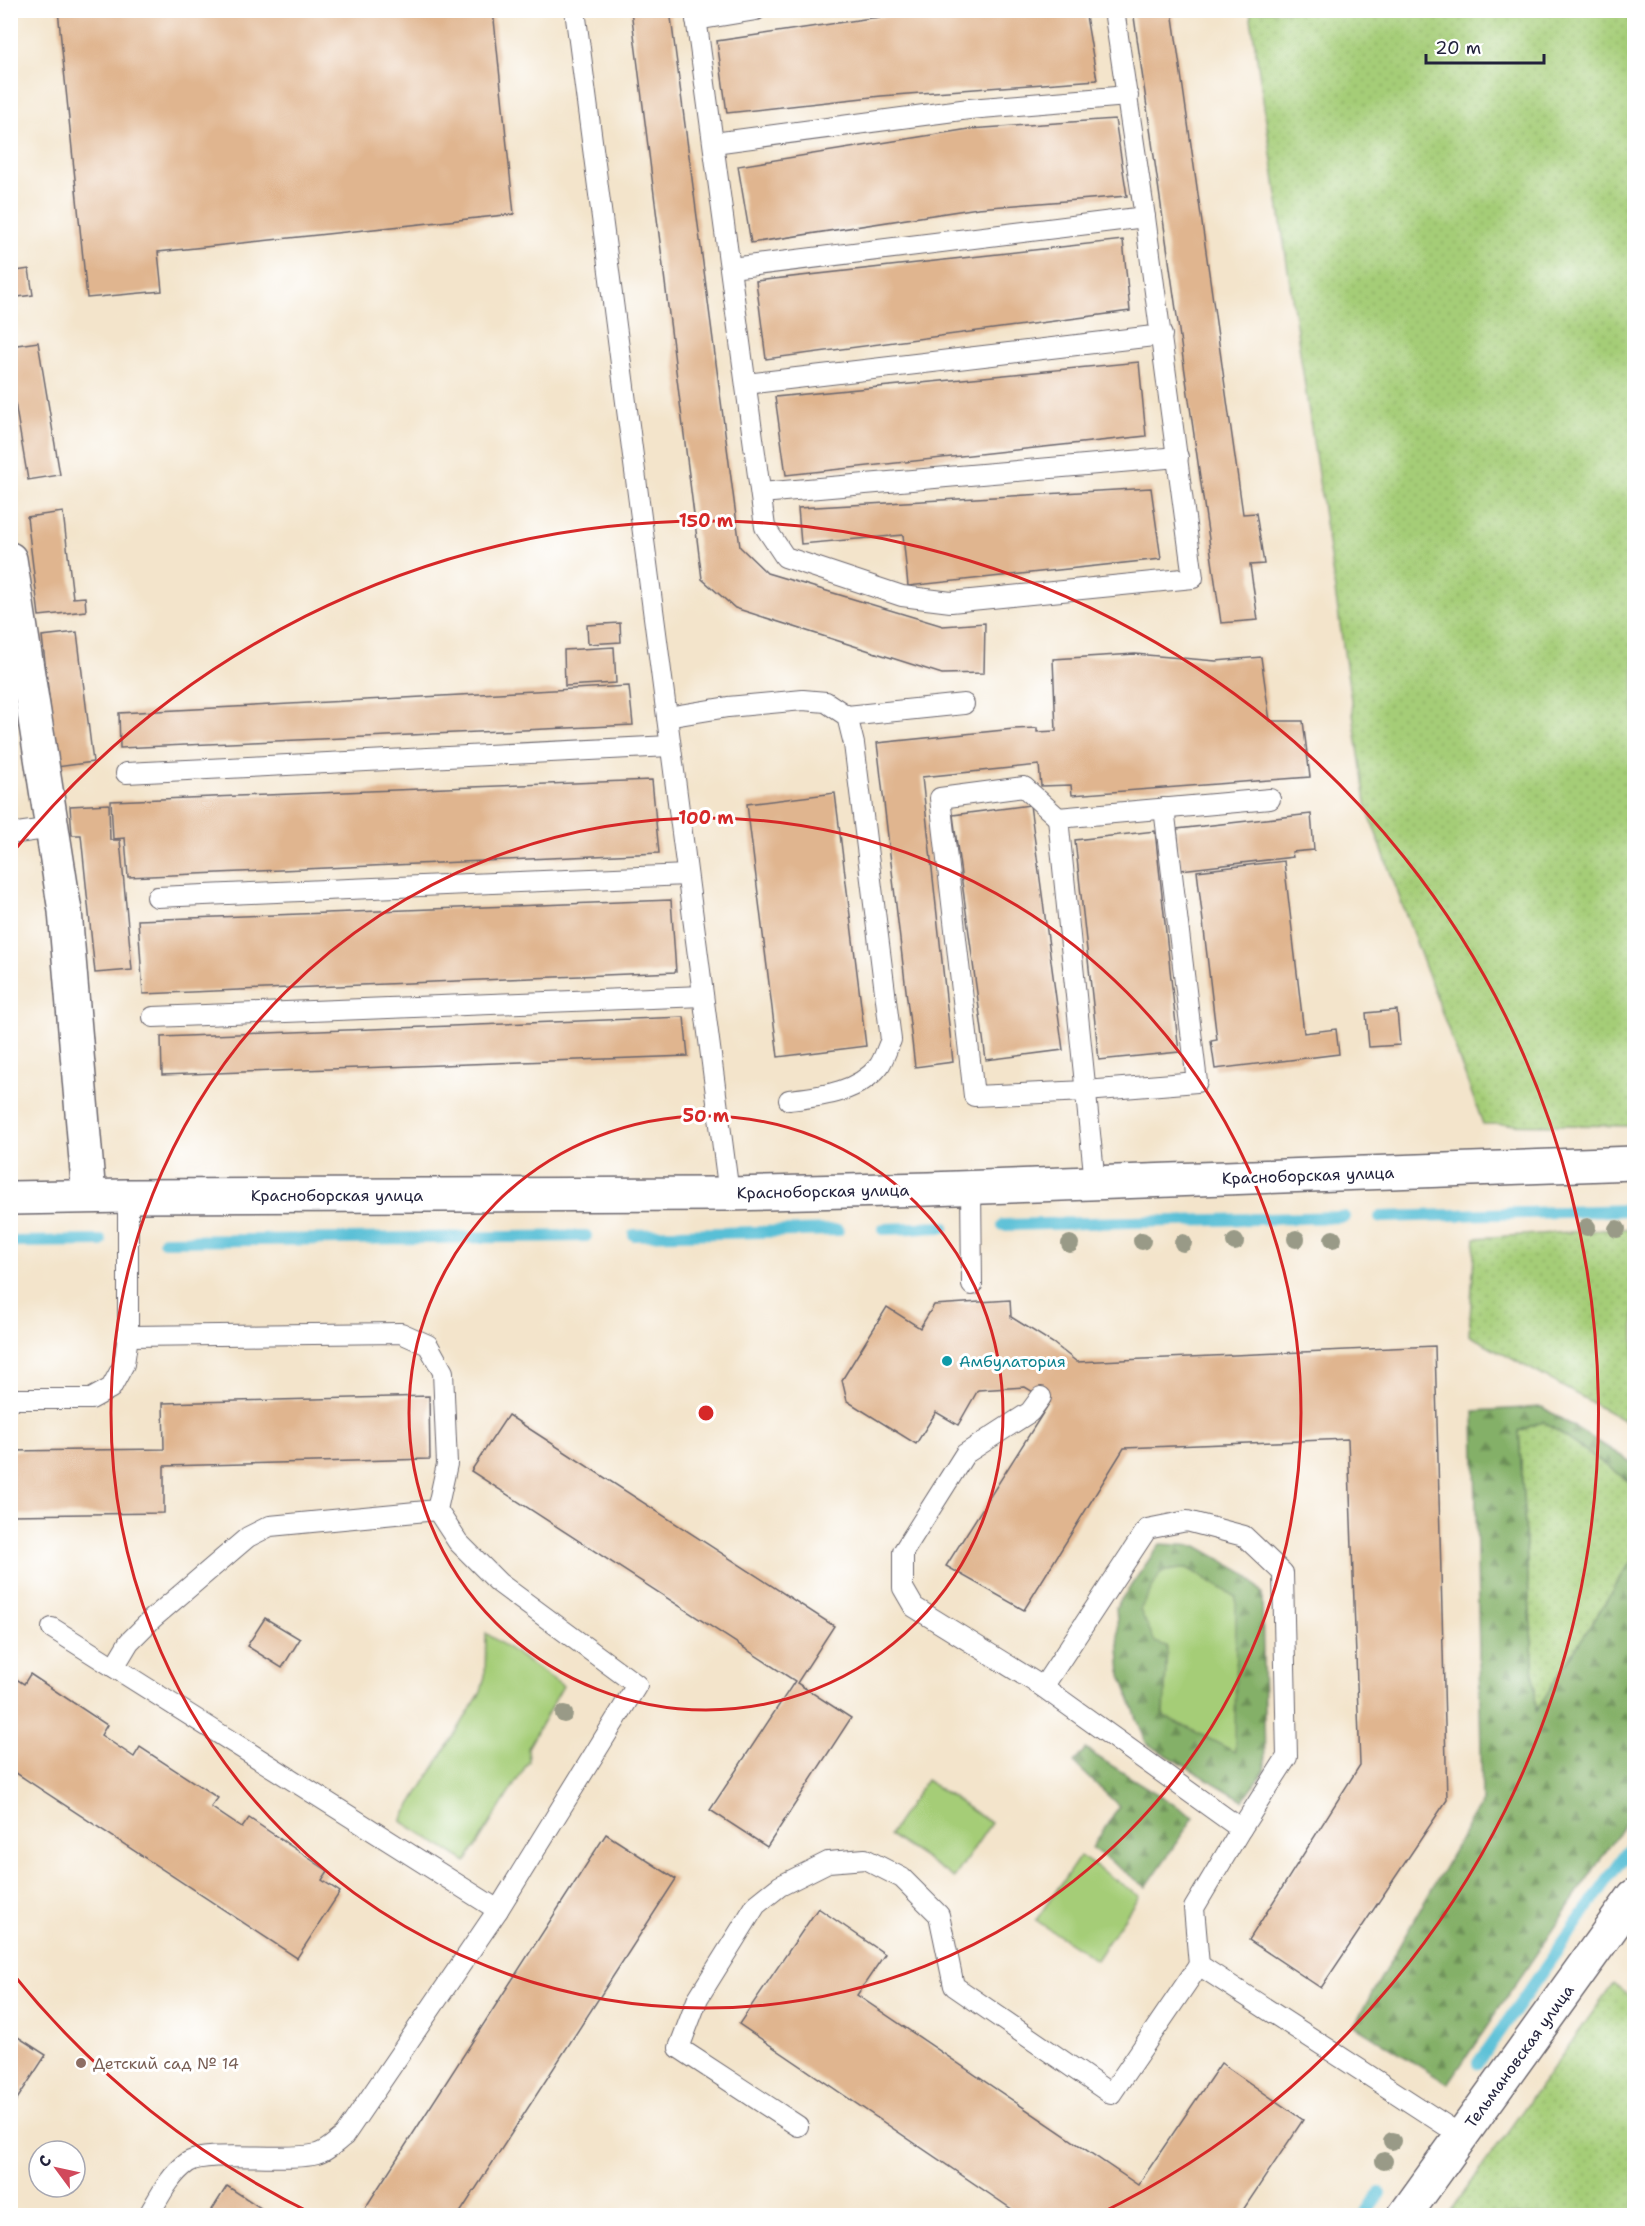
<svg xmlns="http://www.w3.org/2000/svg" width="1645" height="2226" font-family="'Shantell Sans',sans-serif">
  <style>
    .grass { fill: url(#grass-dots); stroke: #647859; stroke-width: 1.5 }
    .forest { fill: url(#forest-firs); stroke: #536952; stroke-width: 1.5; fill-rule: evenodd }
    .park { fill: #a5cd77; stroke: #647859; stroke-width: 1.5 }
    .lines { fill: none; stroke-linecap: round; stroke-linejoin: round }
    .stream { stroke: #59bfd6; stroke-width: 12 }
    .building { fill: #e0b58f }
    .service-casing { stroke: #6b666d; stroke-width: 22 }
    .minor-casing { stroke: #6b666d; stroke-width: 36 }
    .tertiary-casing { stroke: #6b666d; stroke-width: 36 }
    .service { stroke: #fff; stroke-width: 20 }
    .minor { stroke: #fff; stroke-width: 33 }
    .tertiary { stroke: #fff; stroke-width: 33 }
    .tree { fill: #999a87 }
    .ring { fill: none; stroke: #d62828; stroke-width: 3 }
    .culture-dot { fill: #0f9aa8; stroke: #fff; stroke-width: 2 }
    .education-dot { fill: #8d6e63; stroke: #fff; stroke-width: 2 }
    .labels { text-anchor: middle; stroke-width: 6; stroke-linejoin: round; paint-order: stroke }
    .street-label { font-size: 16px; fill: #22223b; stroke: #fff }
    .culture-label { font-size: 16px; fill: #0d838f; stroke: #fff; text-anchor: start }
    .education-label { font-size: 16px; fill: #785e54; stroke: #fff; text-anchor: start }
    .centre { fill: #d62828; stroke: #fff; stroke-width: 3 }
    .ring-label { font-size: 18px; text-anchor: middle; font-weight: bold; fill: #d62828; stroke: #fff; stroke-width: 6; stroke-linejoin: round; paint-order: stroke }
  </style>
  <defs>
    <pattern id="grass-dots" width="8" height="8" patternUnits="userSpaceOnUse" patternTransform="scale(1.5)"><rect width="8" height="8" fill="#a5cd77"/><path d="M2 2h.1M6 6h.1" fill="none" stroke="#8eb068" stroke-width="1.8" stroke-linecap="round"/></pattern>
    <pattern id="forest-firs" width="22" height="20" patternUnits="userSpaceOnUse" patternTransform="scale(1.5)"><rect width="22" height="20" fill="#84b068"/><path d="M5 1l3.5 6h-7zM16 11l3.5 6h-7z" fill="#6c8f57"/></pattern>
  </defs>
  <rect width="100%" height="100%" fill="#fff"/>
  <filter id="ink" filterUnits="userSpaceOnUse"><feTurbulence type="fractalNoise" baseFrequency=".0167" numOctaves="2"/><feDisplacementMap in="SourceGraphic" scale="12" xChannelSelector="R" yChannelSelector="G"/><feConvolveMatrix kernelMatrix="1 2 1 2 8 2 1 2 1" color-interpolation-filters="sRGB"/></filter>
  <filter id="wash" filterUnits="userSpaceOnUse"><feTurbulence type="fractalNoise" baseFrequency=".008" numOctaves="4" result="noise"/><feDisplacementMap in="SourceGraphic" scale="24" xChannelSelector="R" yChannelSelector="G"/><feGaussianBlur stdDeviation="1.35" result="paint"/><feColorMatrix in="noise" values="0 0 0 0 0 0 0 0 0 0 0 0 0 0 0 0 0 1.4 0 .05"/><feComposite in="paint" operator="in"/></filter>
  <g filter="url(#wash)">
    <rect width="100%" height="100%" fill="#f3e4cb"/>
    <!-- grass -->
    <g class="grass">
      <path d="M1250 11H1634V1126L1483 1124 1367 809Z"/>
      <path d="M1634 1228V1426L1469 1335 1475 1238Z"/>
      <path d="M1543 1421 1634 1485V1557L1536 1712 1519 1431Z"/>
      <path d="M1613 1984 1634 2000V2215H1448Z"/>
    </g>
    <!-- forest -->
    <g class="forest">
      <path d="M1542 1407 1634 1464V1485L1543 1421 1519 1431 1536 1711 1634 1557V1810L1448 2084 1354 2025 1482 1801 1474 1411Z"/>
      <path d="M1160 1544 1197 1546 1246 1574 1262 1593 1265 1770 1243 1800 1146 1743 1121 1675 1116 1607ZM1187 1568 1236 1597 1164 1716 1167 1645 1161 1572Z"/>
      <path d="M1085 1749 1194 1817 1146 1887 1092 1848 1119 1806 1074 1763Z"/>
    </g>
    <!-- park -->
    <g class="park">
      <path d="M1187 1568 1236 1597 1235 1752 1164 1716 1167 1646 1155 1642 1140 1610 1161 1572Z"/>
      <path d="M486 1633 563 1686 528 1748 529 1761 466 1862 401 1821 481 1692 485 1676Z"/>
      <path d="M926 1780 991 1823 954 1878 889 1835Z"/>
      <path d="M1080 1856 1139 1896 1096 1960 1036 1920Z"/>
    </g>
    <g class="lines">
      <!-- stream -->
      <g class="stream">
        <path d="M1380 1217 1634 1210"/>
        <path d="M1003 1225 1344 1217"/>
        <path d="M883 1229 944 1227"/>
        <path d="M634 1235 838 1230"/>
        <path d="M164 1241 586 1236"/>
        <path d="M10 1242 101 1241"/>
        <path d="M1478 2063 1634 1842"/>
        <path d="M1364 2216 1380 2193"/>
      </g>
    </g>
    <g id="blocks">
      <!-- building -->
      <g class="building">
        <path d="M58 10H493L514 214 158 252 162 291 87 298Z"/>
        <path d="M631 10H670L740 547 767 573 943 626 985 623 984 673 942 674 735 608 702 579Z"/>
        <path d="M959 10H1085L1097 80 881 96 727 113 717 41 871 18Z"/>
        <path d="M1133 10H1172L1243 514 1256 513 1264 564 1250 565 1258 620 1221 623Z"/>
        <path d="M1115 119 1127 196 978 208 751 243 738 166 969 129Z"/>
        <path d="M10 176 18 213 10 214Z"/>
        <path d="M1123 240 1130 311 766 359 756 281Z"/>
        <path d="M29 269 33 295 10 298V272Z"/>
        <path d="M38 342 60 475 28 480 10 373V346Z"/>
        <path d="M1139 362 1146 436 786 475 775 397Z"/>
        <path d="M1151 488 1161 559 908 586 903 535 801 544 798 508Z"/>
        <path d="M63 512 73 598 85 597 86 611 39 616 27 517Z"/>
        <path d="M620 623 621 642 588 644 587 625Z"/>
        <path d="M77 632 93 762 57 767 42 636Z"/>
        <path d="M614 647 616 683 565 686 564 650Z"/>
        <path d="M1135 654 1216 661 1261 657 1270 721H1303L1310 777 1072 795 1071 785 1041 786 1039 765 922 777 953 1062 915 1067 877 743 1014 729 1037 728V732L1056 731 1053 659Z"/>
        <path d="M629 686 633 725 120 748 119 713Z"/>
        <path d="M652 780 659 853 128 877 125 838 113 839 111 801Z"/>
        <path d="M835 793 866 1046 778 1057 747 804Z"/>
        <path d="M109 804 110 840H120L132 970 95 973 81 835H72L70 806Z"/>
        <path d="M1030 805 1063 1050 986 1060 953 815Z"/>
        <path d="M1311 814 1314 850 1292 852 1293 857 1181 870 1177 829Z"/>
        <path d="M1155 831 1179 1052 1099 1060 1075 840Z"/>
        <path d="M1284 861 1304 1033 1336 1029 1339 1054 1215 1069 1211 1041 1217 1040 1197 871Z"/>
        <path d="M671 900 676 972 143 994 138 920Z"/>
        <path d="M1397 1010 1400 1045 1369 1047 1366 1013Z"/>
        <path d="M684 1017 688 1056 162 1075 161 1037Z"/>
        <path d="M1010 1300 1011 1317 1053 1343 1077 1362 1435 1346 1447 1800 1321 1988 1249 1940 1360 1765 1348 1439 1124 1448 1024 1610 946 1566 1050 1402 1025 1387 978 1390 958 1425 936 1412 916 1444 847 1401 842 1380 887 1307 920 1328 934 1305Z"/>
        <path d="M429 1396 430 1459 164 1466V1513L10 1515V1451L164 1449 163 1403Z"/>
        <path d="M508 1415 834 1626 797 1683 851 1718 767 1847 710 1810 795 1681 471 1471Z"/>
        <path d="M265 1618 300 1639 282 1668 247 1646Z"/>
        <path d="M30 1674 107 1725 101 1735 134 1757 140 1747 218 1798 211 1807 242 1828 249 1818 328 1871 322 1880 340 1892 297 1958 10 1769V1675L24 1684Z"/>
        <path d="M606 1834 676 1879 458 2216H360Z"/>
        <path d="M818 1908 885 1954 857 1995 1138 2185 1221 2063 1303 2120 1239 2216H1022L739 2024Z"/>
        <path d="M10 2032 46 2055 10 2110Z"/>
        <path d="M227 2186 273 2216H208Z"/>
      </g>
    </g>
  </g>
  <g filter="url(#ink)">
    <use href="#blocks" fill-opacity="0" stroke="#6b666d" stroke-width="1.5"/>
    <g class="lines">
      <defs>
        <g id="service">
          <path d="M575 10 729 1194"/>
          <path d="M695 10 765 527 785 557 902 596 951 602 1193 578 1145 217 1114 10"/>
          <path d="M696 20 756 10"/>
          <path d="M714 143 969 109 1128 96"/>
          <path d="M731 268 1145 217"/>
          <path d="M746 384 1162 335"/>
          <path d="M761 493 1178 457"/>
          <path d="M847 716 964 704"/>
          <path d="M667 717 728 707 803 700 826 702 847 716 854 744 891 1040C887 1048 884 1059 879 1066 857 1093 822 1096 789 1100"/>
          <path d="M126 773 670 746"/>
          <path d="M1058 818 1024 787 940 798 974 1096 1086 1091 1197 1082 1164 808"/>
          <path d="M10 834 53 828"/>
          <path d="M157 897 687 875"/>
          <path d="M153 1017 703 996"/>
          <path d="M1095 1183 1058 818 1270 799"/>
          <path d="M971 1187 972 1285"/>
          <path d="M1041 1397 1030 1412 965 1454 903 1552V1588L914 1607 1043 1687 1241 1829 1194 1908 1199 1965 1462 2136"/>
          <path d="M10 1399H91L111 1388 124 1364 128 1336V1196"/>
          <path d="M52 1628 498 1910 637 1685 499 1583 458 1542 437 1510 447 1464 443 1372 428 1345 401 1333 128 1336"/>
          <path d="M114 1667 129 1642 152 1619 248 1537 270 1526 437 1510"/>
          <path d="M1043 1687 1147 1529 1187 1521 1244 1536 1283 1573 1287 1757 1241 1829"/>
          <path d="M798 2126 679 2048 698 1998 756 1905 780 1886 828 1862 865 1859 902 1878 939 1915 954 1986 1111 2094 1199 1965"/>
          <path d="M148 2216C159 2198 169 2176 187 2163 206 2149 288 2162 317 2154 326 2152 336 2142 344 2136L498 1910"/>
        </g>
        <g id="minor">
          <path d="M10 559 65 911 89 1196"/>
          <path d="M1404 2216 1634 1896"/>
        </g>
        <path id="tertiary" d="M10 1198 128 1196 729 1194 929 1189 1634 1163"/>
      </defs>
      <!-- service casing -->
      <use href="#service" class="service-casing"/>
      <!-- minor casing -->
      <use href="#minor" class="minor-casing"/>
      <!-- tertiary casing -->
      <use href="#tertiary" class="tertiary-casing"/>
      <!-- service -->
      <use href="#service" class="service"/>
      <!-- minor -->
      <use href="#minor" class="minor"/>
      <!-- tertiary -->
      <use href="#tertiary" class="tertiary"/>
    </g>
    <!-- trees -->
    <g class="tree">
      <circle cx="1587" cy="1227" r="9"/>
      <circle cx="1617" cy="1229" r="9"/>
      <circle cx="1296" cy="1239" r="9"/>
      <circle cx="1333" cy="1239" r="9"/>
      <circle cx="1142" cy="1241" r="9"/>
      <circle cx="1235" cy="1242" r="9"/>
      <circle cx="1183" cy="1243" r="9"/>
      <circle cx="1070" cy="1244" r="9"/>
      <circle cx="564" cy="1714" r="9"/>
      <circle cx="1392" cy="2141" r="9"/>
      <circle cx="1384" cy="2161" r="9"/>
    </g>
  </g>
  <!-- distance rings -->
  <g class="ring">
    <circle cx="706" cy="1413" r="297"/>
    <circle cx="706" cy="1413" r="595"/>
    <path d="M315 2215A892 892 0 0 1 13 1974M13 852A892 892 0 1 1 1097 2215"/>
  </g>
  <!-- markers -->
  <circle class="culture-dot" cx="947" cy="1361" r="6"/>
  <circle class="education-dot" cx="81" cy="2063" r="6"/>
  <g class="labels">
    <!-- street labels -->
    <g class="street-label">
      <text transform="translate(1308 1175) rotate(-2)" y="6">Красноборская улица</text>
      <text transform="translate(823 1191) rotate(-1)" y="6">Красноборская улица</text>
      <text x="337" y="1201">Красноборская улица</text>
      <text transform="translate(1519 2056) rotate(-54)" y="6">Тельмановская улица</text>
    </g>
    <!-- culture labels -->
    <g class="culture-label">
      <text x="959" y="1367">Амбулатория</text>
    </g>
    <!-- education labels -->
    <g class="education-label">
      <text x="93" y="2069">Детский сад № 14</text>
    </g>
  </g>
  <circle cx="706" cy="1413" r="9" class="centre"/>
  <g class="ring-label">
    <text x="706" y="527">150 m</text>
    <text x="706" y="824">100 m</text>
    <text x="706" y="1122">50 m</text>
  </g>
  <!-- margin -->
  <rect width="1645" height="2226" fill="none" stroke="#fff" stroke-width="36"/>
  <!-- north arrow -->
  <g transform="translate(57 2169) rotate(303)"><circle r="28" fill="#ffffff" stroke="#a7a7b1" stroke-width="1.5"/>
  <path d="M0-4.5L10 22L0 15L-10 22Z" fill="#d1495b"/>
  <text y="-9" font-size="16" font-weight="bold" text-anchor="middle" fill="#22223b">С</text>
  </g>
  <!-- scale -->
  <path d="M1426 54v9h118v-9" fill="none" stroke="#22223b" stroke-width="3"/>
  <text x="1435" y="54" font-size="18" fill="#22223b" stroke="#ffffff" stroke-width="4.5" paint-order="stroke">20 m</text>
</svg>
